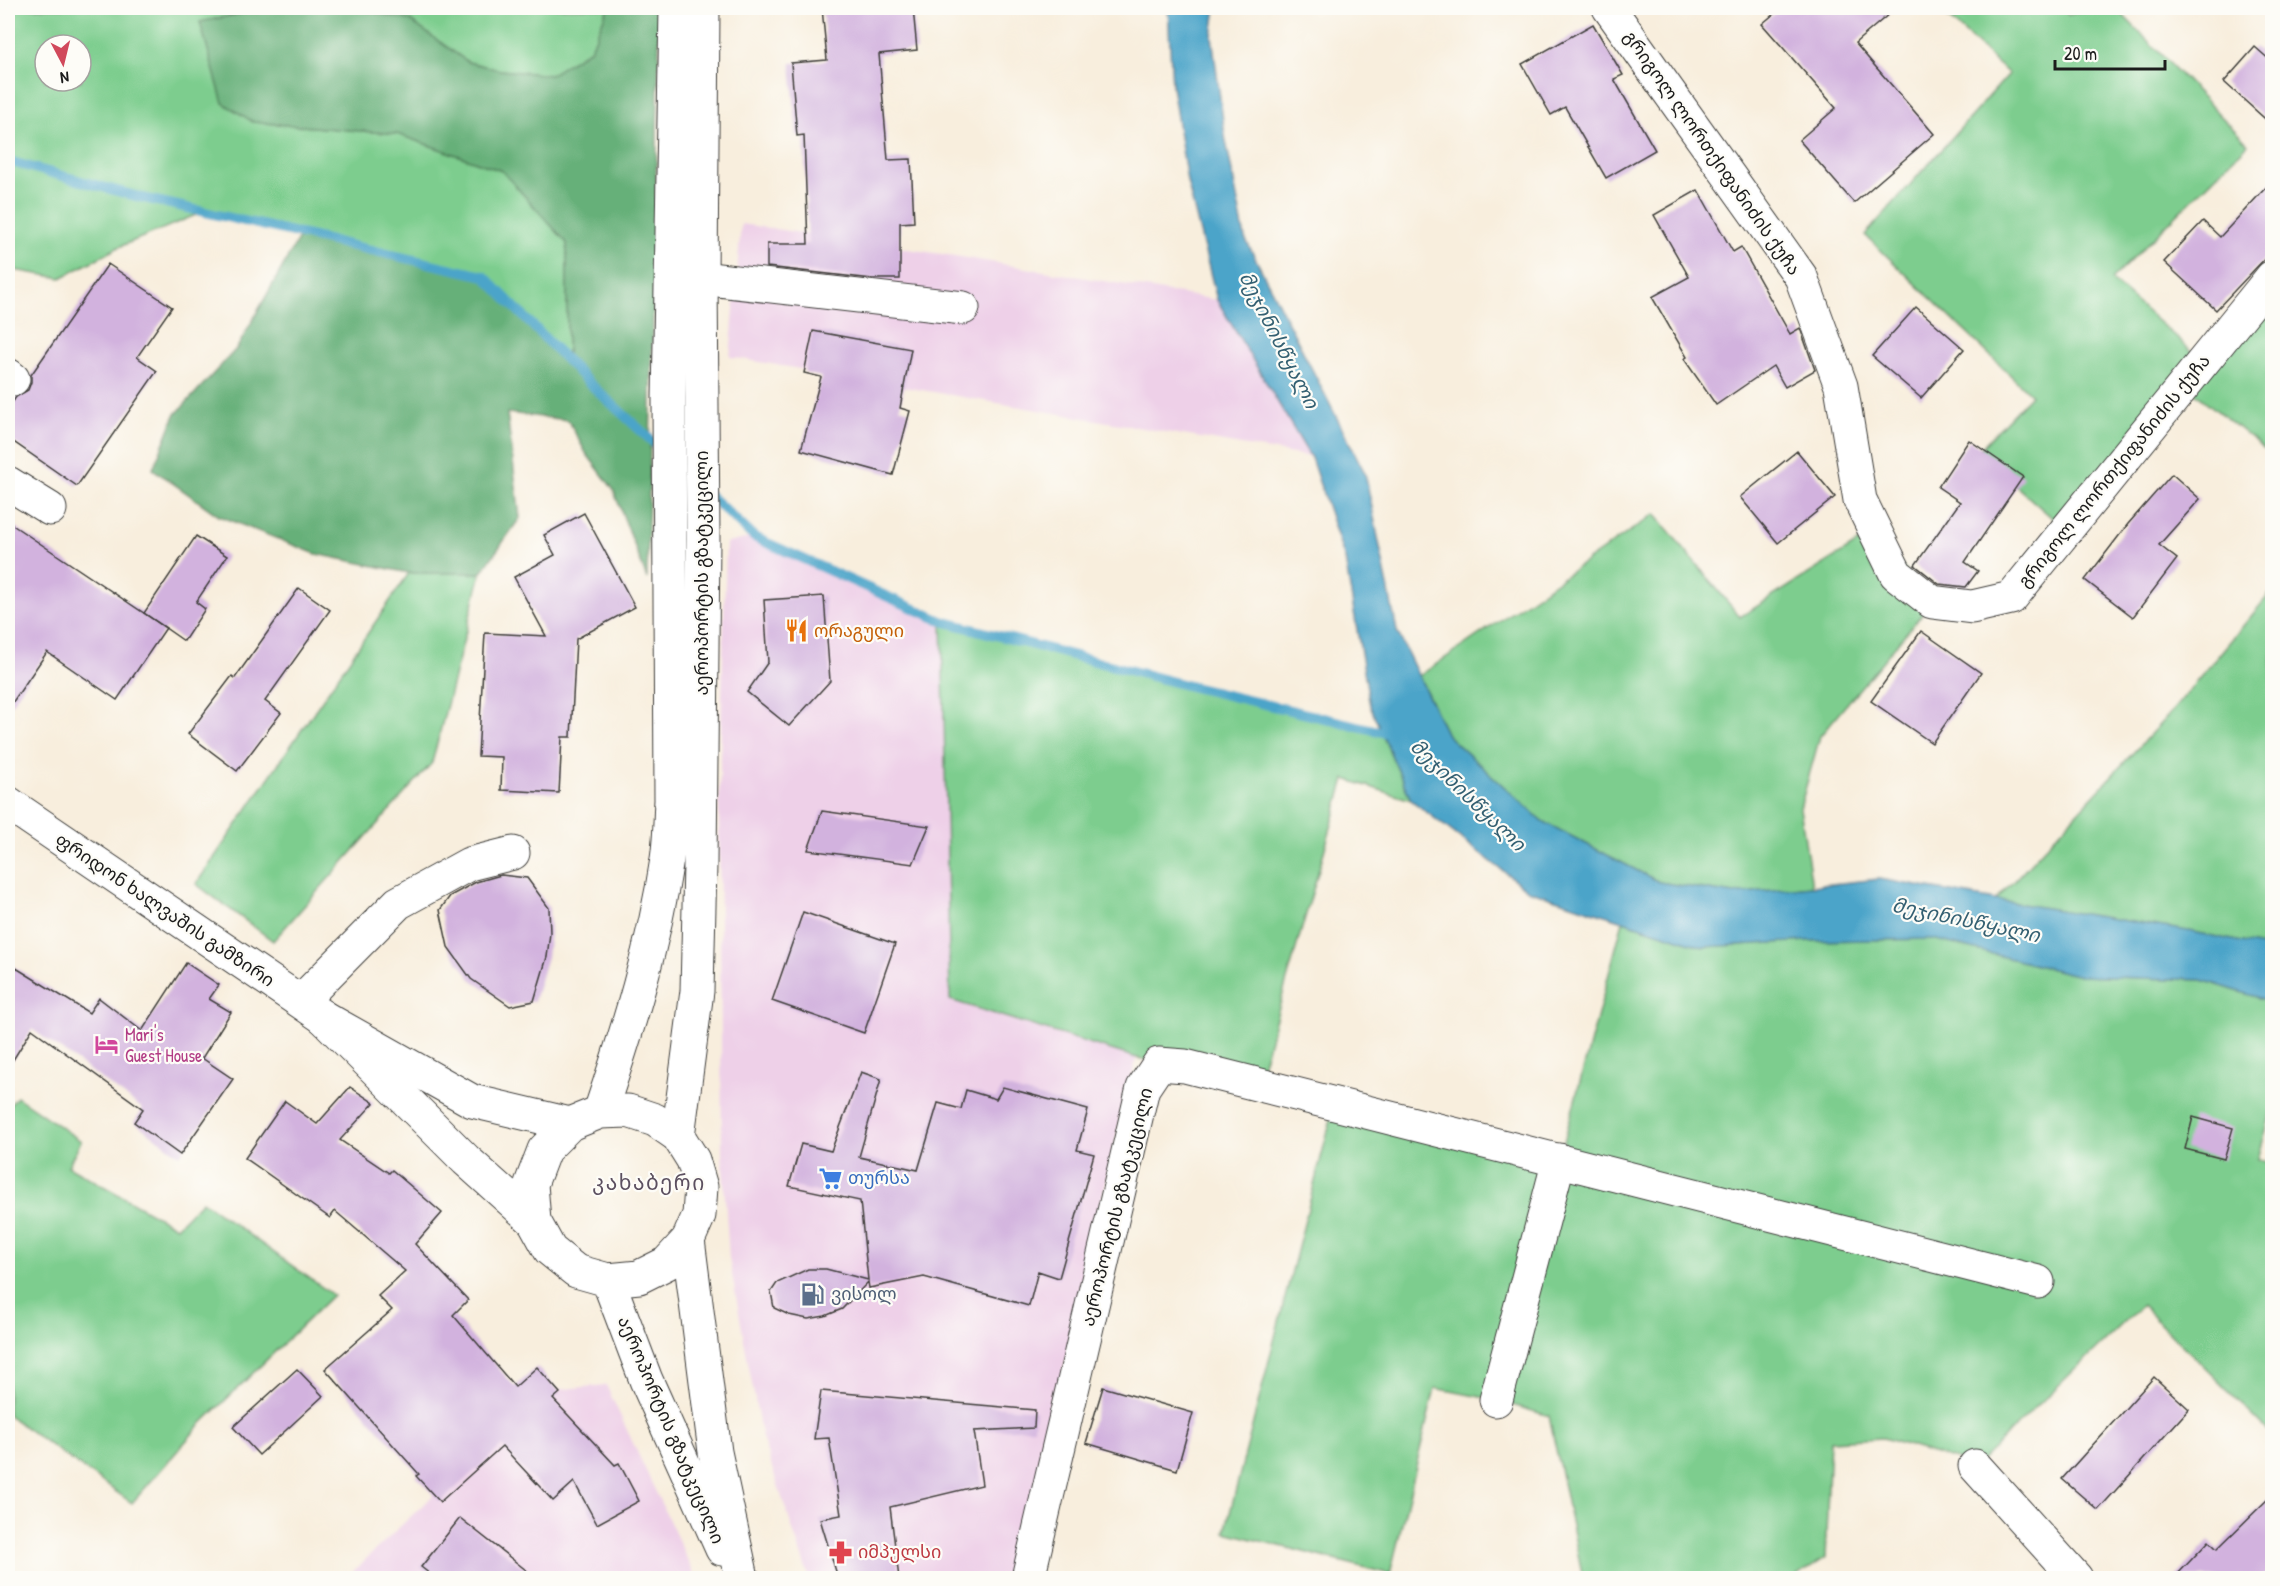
<svg xmlns="http://www.w3.org/2000/svg" width="2280" height="1586" font-family="'Patrick Hand','Noto Sans Georgian',sans-serif">
  <style>
    .built { fill: #eed0e8 }
    .green { fill: #7dcd8e; stroke: #4c7455; stroke-width: 1.5; fill-rule: evenodd }
    .forest { fill: #66b079; stroke: #41664a; stroke-width: 1.5 }
    .water { fill: #4ca4c9; stroke: #346072; stroke-width: 1.5 }
    .lines { fill: none; stroke-linecap: round; stroke-linejoin: round }
    .stream { stroke: #4ca4c9; stroke-width: 10 }
    .building { fill: #d2b2de }
    .minor-casing { stroke: #3d3c39; stroke-width: 35 }
    .major-casing { stroke: #3d3c39; stroke-width: 35 }
    .highway-casing { stroke: #3d3c39; stroke-width: 35 }
    .minor { stroke: #fff; stroke-width: 33 }
    .major { stroke: #fff; stroke-width: 33 }
    .highway { stroke: #fff; stroke-width: 33 }
    .labels { text-anchor: middle; stroke-width: 4.5; stroke-linejoin: round; paint-order: stroke }
    .street-label { font-size: 18px; fill: #1c1c1c; stroke: #fdfcf7 }
    .food-label { font-size: 18px; fill: #c56008; stroke: #fdfcf7; text-anchor: start }
    .hotel-label { font-size: 18px; fill: #b23c85; stroke: #fdfcf7; text-anchor: start }
    .shop-label { font-size: 18px; fill: #366cbe; stroke: #fdfcf7; text-anchor: start }
    .service-label { font-size: 18px; fill: #4e5e75; stroke: #fdfcf7; text-anchor: start }
    .health-label { font-size: 18px; fill: #be3a42; stroke: #fdfcf7; text-anchor: start }
    .water-label { font-size: 20px; font-style: italic; fill: #346072; stroke: #fdfcf7 }
    .quarter-label { font-size: 21px; letter-spacing: 1.5px; fill: #5c5060; stroke: #fdfcf7 }
  </style>
  <rect width="100%" height="100%" fill="#fdfcf7"/>
  <filter id="ink" filterUnits="userSpaceOnUse"><feTurbulence type="fractalNoise" baseFrequency=".0167" numOctaves="2"/><feDisplacementMap in="SourceGraphic" scale="12" xChannelSelector="R" yChannelSelector="G"/><feConvolveMatrix kernelMatrix="1 2 1 2 8 2 1 2 1" color-interpolation-filters="sRGB"/></filter>
  <filter id="wash" filterUnits="userSpaceOnUse"><feTurbulence type="fractalNoise" baseFrequency=".008" numOctaves="4" result="noise"/><feDisplacementMap in="SourceGraphic" scale="24" xChannelSelector="R" yChannelSelector="G"/><feGaussianBlur stdDeviation="1.35" result="paint"/><feColorMatrix in="noise" values="0 0 0 0 0 0 0 0 0 0 0 0 0 0 0 0 0 1.4 0 .05"/><feComposite in="paint" operator="in"/></filter>
  <g filter="url(#wash)">
    <rect width="100%" height="100%" fill="#f8eedd"/>
    <!-- built -->
    <g class="built">
      <path d="M741 224 961 257 1217 300 1311 457 730 357Z"/>
      <path d="M754 537 942 621 950 1000 1137 1058 1125 1098 1016 1578H809L762 1438 729 1258 722 1152 719 809 726 543Z"/>
      <path d="M606 1385 696 1578 347 1577 543 1391Z"/>
    </g>
    <!-- green -->
    <g class="green">
      <path d="M8 8H269L200 22 253 122 397 134 502 171 567 243V360L484 276 203 212 119 247 61 278 8 269ZM45 45H81V81H45Z"/>
      <path d="M351 8H608L591 49 551 75 500 70 468 62 409 20Z"/>
      <path d="M1938 8H2064L2068 15 2093 8H2116L2248 144 2111 280 2203 361 2272 277V455L2185 385 2066 530 1977 452 2031 395 1865 235 2009 74Z"/>
      <path d="M1655 514 1740 617 1875 532 1932 602 1820 736 1800 808 1812 886 1734 894 1659 882 1542 821 1447 735 1419 676Z"/>
      <path d="M409 573H481L432 763 273 941 196 884Z"/>
      <path d="M2272 591V948L2188 931 1996 900 2172 711Z"/>
      <path d="M942 621 1193 687 1381 732 1411 800 1345 779 1257 1084 1137 1058 950 1000Z"/>
      <path d="M1623 921 1703 947 1807 941 1933 939 2080 976 2202 980 2272 1002V1109L2258 1159 2272 1164V1435L2142 1305 1975 1466 1883 1438 1830 1441 1825 1558 1795 1578H1583L1549 1416 1496 1400 1435 1388 1390 1574 1225 1532 1335 1103 1559 1160Z"/>
      <path d="M17 1097 81 1141 68 1166 176 1227 202 1201 333 1295 200 1425 132 1503 8 1415V1107Z"/>
    </g>
    <!-- forest -->
    <path class="forest" d="M269 8H351L409 20 468 62 500 70 550 75 591 49 608 8H660L647 579 613 489 586 453 568 420 507 413 520 518 481 573H409L316 554 219 516 153 469 175 415 237 348 301 234 484 276 567 359V243L502 171 397 134 253 122 223 103 200 22Z"/>
    <!-- water -->
    <path class="water" d="M1168 8H1216L1212 36 1225 136 1245 238 1365 473 1397 631 1447 735 1542 821 1659 882 1734 894 1879 879 1996 900 2188 931 2272 948V1002L2202 980 2080 976 1933 939 1807 941 1703 947 1528 890 1411 800 1370 706 1345 559 1311 458 1217 300 1187 181 1172 86Z"/>
    <g class="lines">
      <!-- stream -->
      <g class="stream">
        <path d="M8 161 139 197 484 276 587 381 663 451"/>
        <path d="M709 495 754 537 942 621 1193 687 1395 735"/>
      </g>
    </g>
    <g id="blocks">
      <!-- building -->
      <g class="building">
        <path d="M822 8H913L917 50 879 54 888 160 911 159 914 222 900 223V279H873L767 267V244H808L804 135 797 136 791 63 827 60Z"/>
        <path d="M1781 8H1896L1855 43 1934 134 1854 203 1799 140 1836 108 1762 24Z"/>
        <path d="M1593 24 1623 75 1614 79 1655 150 1606 178 1565 107 1551 115 1522 64Z"/>
        <path d="M2255 47 2272 62V125L2224 82Z"/>
        <path d="M2272 181V251L2216 310 2164 262 2203 221 2220 237Z"/>
        <path d="M1698 190 1733 252 1741 247 1790 334 1800 328 1815 370 1785 387 1773 366 1716 405 1684 359 1687 357 1652 297 1689 277 1654 215Z"/>
        <path d="M108 264 172 307 137 357 157 371 77 486 8 438V409L16 397 28 390 31 382V375Z"/>
        <path d="M1916 307 1964 349 1921 398 1872 356Z"/>
        <path d="M813 331 911 349 900 408 910 411 893 475 801 450 821 377 804 373Z"/>
        <path d="M1969 440 2023 477 1965 562 1978 571 1966 587 1939 584 1915 565 1960 502 1938 487Z"/>
        <path d="M1797 451 1835 497 1778 543 1740 497Z"/>
        <path d="M2172 474 2200 499 2159 545 2177 559 2133 617 2085 580 2128 524Z"/>
        <path d="M584 513 635 607 576 639 571 737H562L559 793 501 790 502 757 478 756 485 633 546 636 514 577 555 555 544 535Z"/>
        <path d="M8 522 166 628 117 700 47 652 8 709Z"/>
        <path d="M196 536 227 556 196 602 205 609 184 641 144 613Z"/>
        <path d="M299 588 330 610 265 701 281 713 237 771 188 734 232 676 235 678Z"/>
        <path d="M824 596 830 681 789 726 747 692 768 662 764 600Z"/>
        <path d="M1921 631 1981 673 1932 743 1871 701Z"/>
        <path d="M822 811 929 826 913 864 808 850Z"/>
        <path d="M501 875 527 878 549 908 550 933 547 957 534 1001 510 1006 471 979 448 947 440 910 450 896 476 882Z"/>
        <path d="M803 912 895 944 864 1033 772 1001Z"/>
        <path d="M8 963 89 1013 99 998 142 1031 186 963 219 985 209 999 231 1012 202 1058 233 1079 180 1155 134 1122 143 1109 32 1029 8 1068Z"/>
        <path d="M861 1072 881 1079 859 1157 918 1170 938 1103 961 1109 966 1090 996 1099 1003 1087 1088 1110 1077 1150 1094 1154 1059 1278 1038 1271 1029 1306 924 1277 869 1288 868 1282 842 1309 825 1316 808 1319 789 1315 774 1308 771 1292 777 1283 808 1269H826L868 1280 860 1201 789 1186 801 1144 831 1151Z"/>
        <path d="M350 1087 374 1103 340 1140 389 1173 392 1170 442 1213 415 1244 468 1300 453 1315 515 1387 537 1367 560 1393 553 1399 615 1465 619 1463 639 1501 597 1524 574 1482 553 1501 502 1446 440 1502 416 1476 419 1474 325 1369 392 1310 378 1296 405 1271 335 1211 330 1218 245 1158 285 1101 317 1124Z"/>
        <path d="M2193 1117 2233 1128 2224 1159 2185 1149Z"/>
        <path d="M297 1369 323 1396 259 1455 233 1427Z"/>
        <path d="M2154 1377 2189 1409 2098 1510 2062 1479Z"/>
        <path d="M1103 1387 1193 1413 1177 1470 1086 1443Z"/>
        <path d="M821 1391 1035 1410 1034 1428 974 1431 982 1485 890 1507 899 1578H838L820 1519 841 1515 829 1438 814 1439Z"/>
        <path d="M2272 1495V1569L2262 1578H2174L2209 1541 2217 1549Z"/>
        <path d="M460 1518 536 1578H435L421 1567Z"/>
      </g>
    </g>
  </g>
  <g filter="url(#ink)">
    <use href="#blocks" fill-opacity="0" stroke="#3d3c39" stroke-width="1.5"/>
    <g class="lines">
      <defs>
        <g id="minor">
          <path d="M1609 8 1801 277 1841 386 1860 500 1896 574 1932 602 1972 607 2011 598 2272 277"/>
          <path d="M701 278 963 308"/>
          <path d="M8 375 13 379"/>
          <path d="M8 483 50 509"/>
          <path d="M301 1001 398 903 469 864 513 853"/>
          <path d="M1496 1400 1559 1160"/>
          <path d="M1975 1466 2076 1578"/>
          <path d="M1028 1578 1143 1088 1159 1064 1185 1066 2038 1282"/>
        </g>
        <g id="major">
          <path d="M688 1240 715 1452 742 1578"/>
          <path d="M608 1280 646 1380 722 1549"/>
        </g>
        <g id="highway">
          <path d="M8 803 323 1017 472 1101 570 1124"/>
          <path d="M323 1017 466 1160 534 1221 550 1250 576 1271 608 1280 639 1277 667 1263 688 1240 699 1215 701 1187 693 1160 678 1136 655 1120 628 1111 600 1112 570 1124 544 1150 531 1184 534 1221"/>
          <path d="M600 1112C628 1029 654 946 667 859 670 840 670 819 671 800L669 398 676 8"/>
          <path d="M678 1136 697 991 700 864 703 539 701 278 703 8"/>
        </g>
      </defs>
      <!-- minor casing -->
      <use href="#minor" class="minor-casing"/>
      <!-- major casing -->
      <use href="#major" class="major-casing"/>
      <!-- highway casing -->
      <use href="#highway" class="highway-casing"/>
      <!-- minor -->
      <use href="#minor" class="minor"/>
      <!-- major -->
      <use href="#major" class="major"/>
      <!-- highway -->
      <use href="#highway" class="highway"/>
    </g>
  </g>
  <!-- icons -->
  <defs>
    <symbol id="restaurant-bare" viewBox="-9 -9 18 18"><path d="M-5-6h1v4h1v-4h1v4h1v-4h1v5L-1.5 .5V6h-2V.5L-5-1ZM5-6V6H3V1.5H1.5Q1.5-4 5-6Z" fill="#e8710a" stroke="#fdfcf7" stroke-width="2.5" paint-order="stroke"/></symbol>
    <symbol id="hotel-bare" viewBox="-9 -9 18 18"><path d="M-6-4.5h1.5V1H6V5H4.5V3h-9V5H-6ZM-4 0a1.8 1.8 0 1 1 3.6 0ZM.5 0V-2.5h3Q6-2.5 6 0Z" fill="#d1479c" stroke="#fdfcf7" stroke-width="2.5" paint-order="stroke"/></symbol>
    <symbol id="supermarket-bare" viewBox="-9 -9 18 18"><path d="M-6-5.5h2.5l.6 2H6L4.5 2H-2.5L-4.4-4H-6ZM-1.5 3.2a1.3 1.3 0 1 0 .1 0ZM3 3.2a1.3 1.3 0 1 0 .1 0Z" fill="#3f7fe0" stroke="#fdfcf7" stroke-width="2.5" paint-order="stroke"/></symbol>
    <symbol id="fuel-bare" viewBox="-9 -9 18 18"><path d="M-5.5-6h7V0h2V4h1.3V-2.5L3-4.5l.8-.8L6-3V5H2.5V1h-1V6h-7ZM-4.2-4.7v3.2H.2V-4.7Z" fill="#5c6f8a" stroke="#fdfcf7" stroke-width="2.5" paint-order="stroke"/></symbol>
    <symbol id="pharmacy-bare" viewBox="-9 -9 18 18"><path d="M-2-6h4v4h4v4h-4v4h-4v-4h-4v-4h4Z" fill="#e0444e" stroke="#fdfcf7" stroke-width="2.5" paint-order="stroke"/></symbol>
  </defs>
  <g fill-rule="evenodd">
    <use href="#restaurant-bare" x="780" y="614" width="33" height="33"/>
    <use href="#hotel-bare" x="90" y="1028" width="33" height="33"/>
    <use href="#supermarket-bare" x="814" y="1162" width="33" height="33"/>
    <use href="#fuel-bare" x="796" y="1278" width="33" height="33"/>
    <use href="#pharmacy-bare" x="824" y="1536" width="33" height="33"/>
  </g>
  <g class="labels">
    <!-- street labels -->
    <g class="street-label">
      <text transform="translate(1712 153) rotate(55)" y="6">გრიგოლ ლორთქიფანიძის ქუჩა</text>
      <text transform="translate(2114 471) rotate(-51)" y="6">გრიგოლ ლორთქიფანიძის ქუჩა</text>
      <text transform="translate(702 573) rotate(-90)" y="6">აეროპორტის გზატკეცილი</text>
      <text transform="translate(165 910) rotate(34)" y="6">ფრიდონ ხალვაშის გამზირი</text>
      <text transform="translate(1117 1207) rotate(-76)" y="6">აეროპორტის გზატკეცილი</text>
      <text transform="translate(671 1430) rotate(67)" y="6">აეროპორტის გზატკეცილი</text>
    </g>
    <!-- food labels -->
    <g class="food-label">
      <text x="814" y="637">ორაგული</text>
    </g>
    <!-- hotel labels -->
    <g class="hotel-label">
      <text x="125" y="1041">Mari's<tspan x="125" dy="21">Guest House</tspan></text>
    </g>
    <!-- shop labels -->
    <g class="shop-label">
      <text x="848" y="1184">თურსა</text>
    </g>
    <!-- service labels -->
    <g class="service-label">
      <text x="831" y="1300">ვისოლ</text>
    </g>
    <!-- health labels -->
    <g class="health-label">
      <text x="858" y="1558">იმპულსი</text>
    </g>
    <!-- water labels -->
    <g class="water-label">
      <text transform="translate(1279 340) rotate(63)" y="7">მეჯინისწყალი</text>
      <text transform="translate(1468 795) rotate(44)" y="7">მეჯინისწყალი</text>
      <text transform="translate(1966 920) rotate(12)" y="7">მეჯინისწყალი</text>
    </g>
    <!-- quarter labels -->
    <g class="quarter-label">
      <text x="649" y="1190">კახაბერი</text>
    </g>
  </g>
  <!-- margin -->
  <rect width="2280" height="1586" fill="none" stroke="#fdfcf7" stroke-width="30"/>
  <!-- north arrow -->
  <g transform="translate(63 63) rotate(173)"><circle r="28" fill="#fdfcf7" stroke="#a3a29f" stroke-width="1.5"/>
  <path d="M0-4.5L10 22L0 15L-10 22Z" fill="#d1495b"/>
  <text y="-9" font-size="16" font-weight="bold" text-anchor="middle" fill="#1c1c1c">N</text>
  </g>
  <!-- scale -->
  <path d="M2055 60v9h110v-9" fill="none" stroke="#1c1c1c" stroke-width="3"/>
  <text x="2064" y="60" font-size="18" fill="#1c1c1c" stroke="#fdfcf7" stroke-width="4.5" paint-order="stroke">20 m</text>
</svg>
